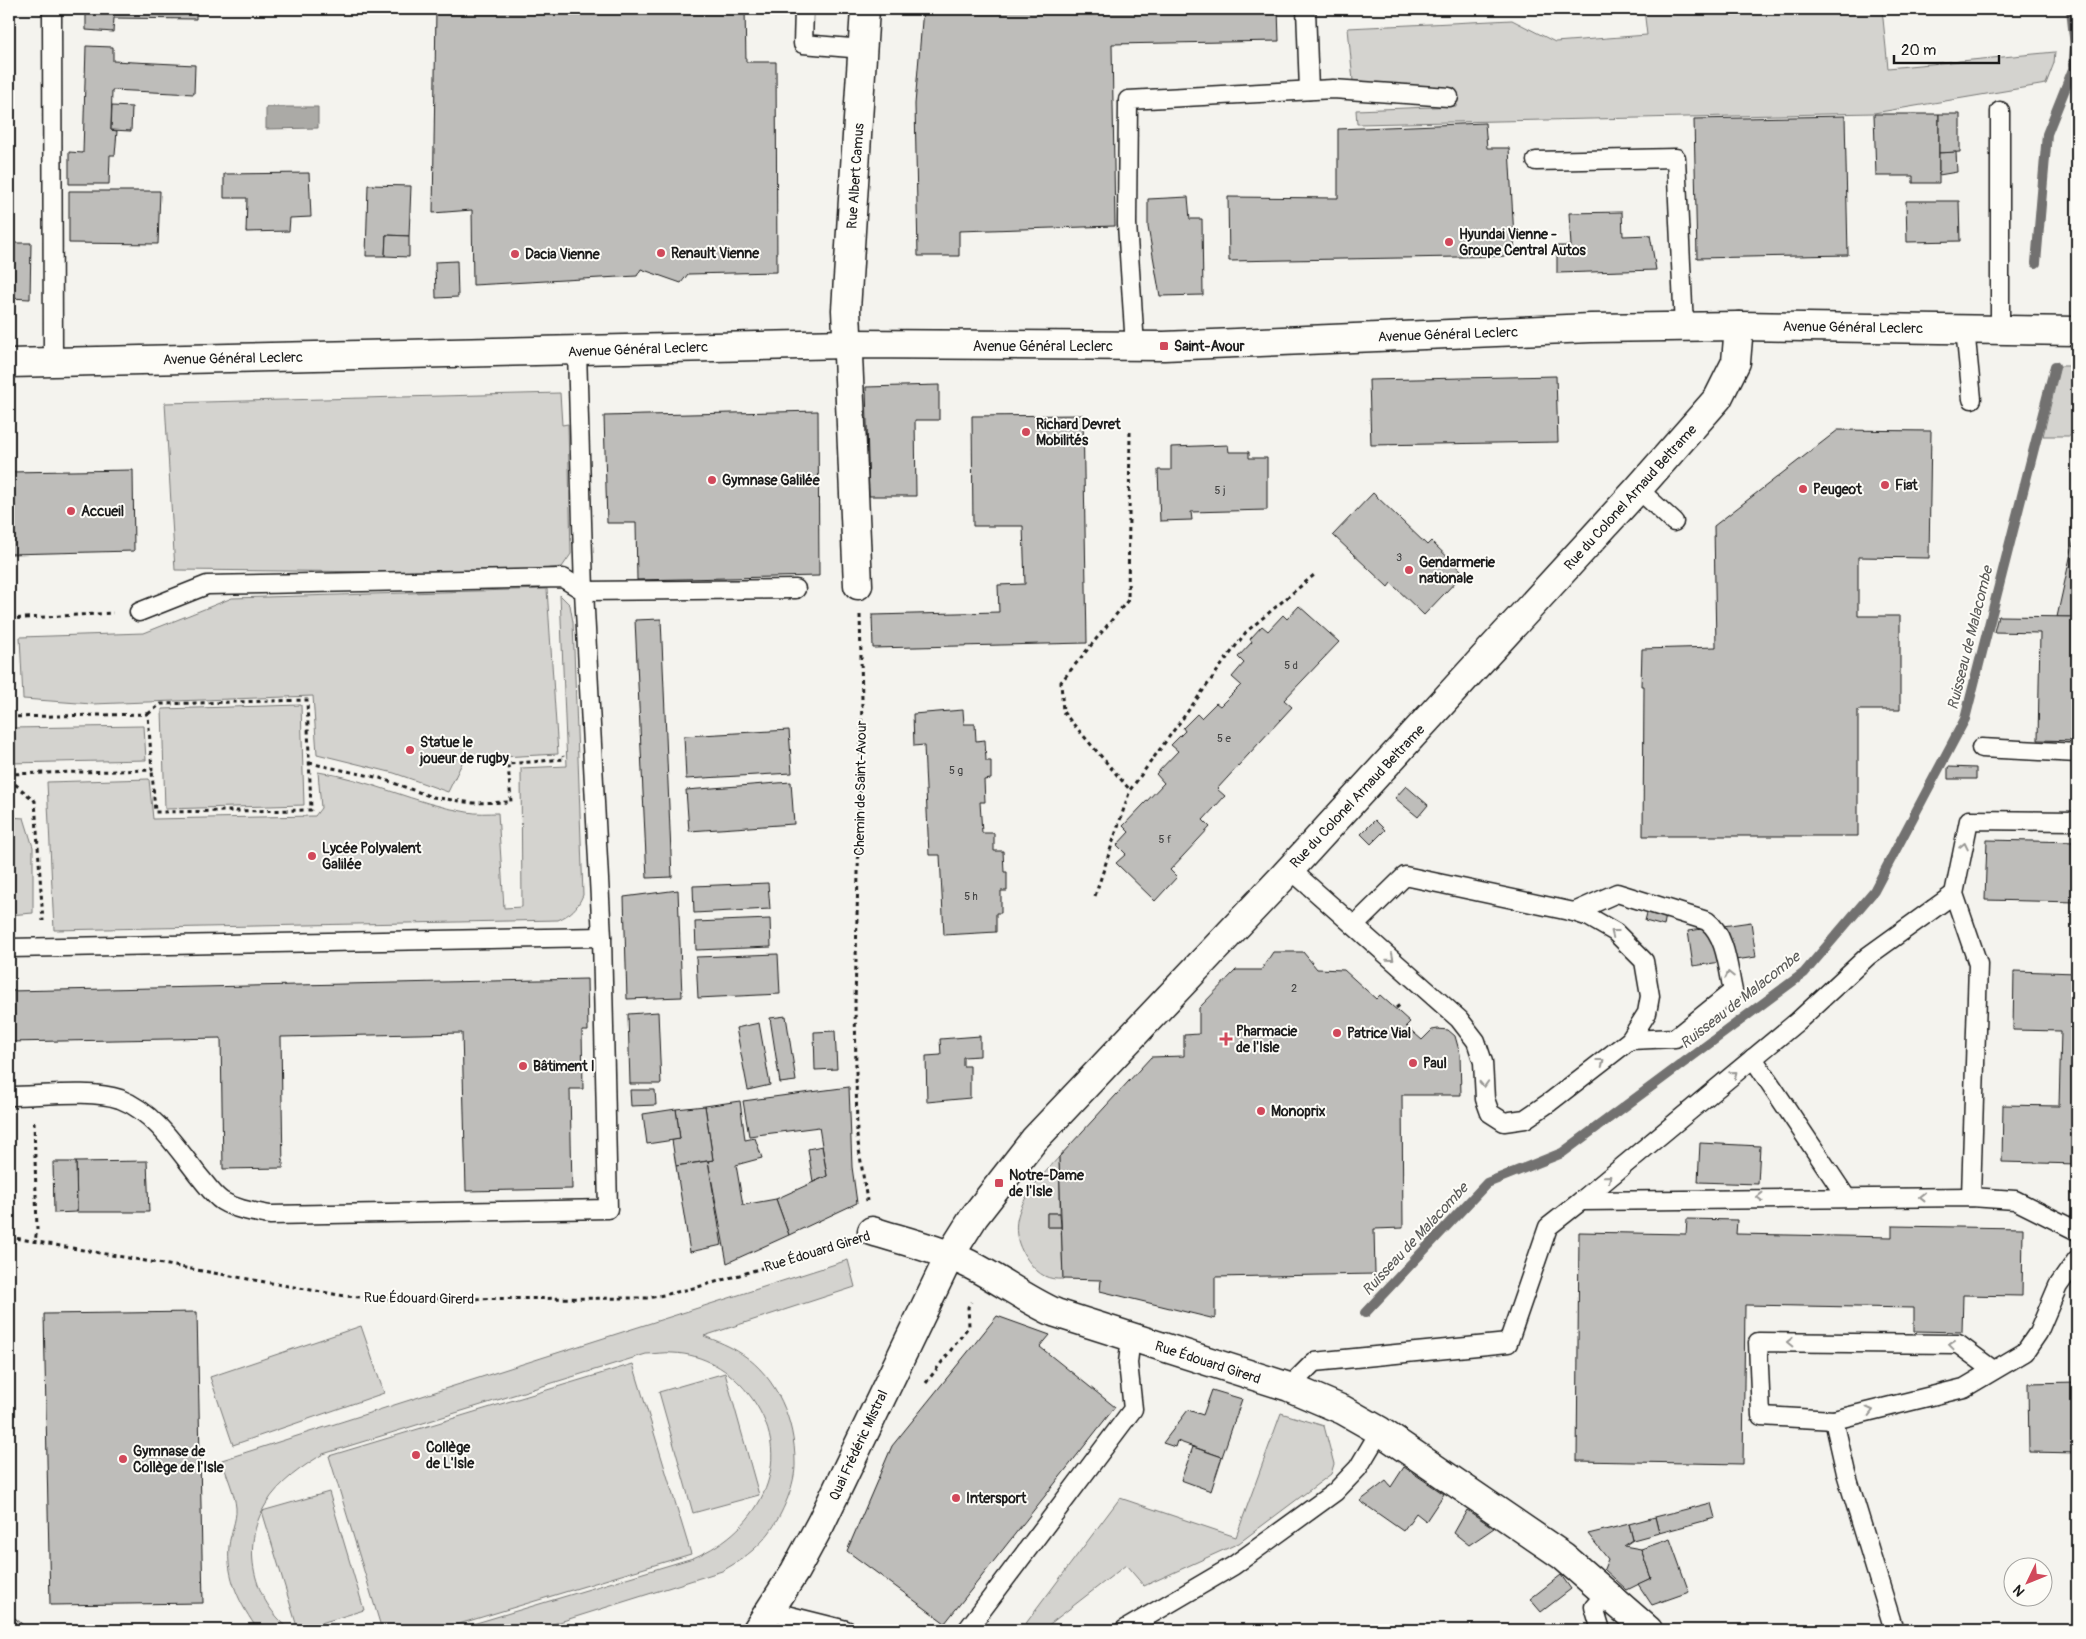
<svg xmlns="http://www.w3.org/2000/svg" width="2086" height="1639" font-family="Pangolin,sans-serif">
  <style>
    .green { fill: #d4d3cf; stroke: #787876 }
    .water { fill: #abaaa6; stroke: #72716f }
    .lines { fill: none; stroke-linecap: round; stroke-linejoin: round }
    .stream { stroke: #72716f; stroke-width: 10 }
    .building { fill: #bebdba; stroke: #1c1c1c }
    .lane-casing { stroke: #1c1c1c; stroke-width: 21 }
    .street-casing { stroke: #1c1c1c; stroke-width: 31 }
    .secondary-casing { stroke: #1c1c1c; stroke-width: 31 }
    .path { stroke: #1c1c1c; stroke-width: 3; stroke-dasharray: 4 4; stroke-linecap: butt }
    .lane { stroke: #fdfcf7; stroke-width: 18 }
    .street { stroke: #fdfcf7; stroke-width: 28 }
    .secondary { stroke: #fdfcf7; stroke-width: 28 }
    .oneway { stroke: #989794 }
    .poi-dot { fill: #d1495b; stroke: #fdfcf7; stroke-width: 2 }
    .labels { text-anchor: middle; stroke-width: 4; stroke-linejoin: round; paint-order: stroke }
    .number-label { font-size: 11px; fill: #444 }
    .street-label { font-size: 14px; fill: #1c1c1c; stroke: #fdfcf7 }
    .poi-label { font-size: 14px; font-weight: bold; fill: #1c1c1c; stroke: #fdfcf7; text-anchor: start }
    .water-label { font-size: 15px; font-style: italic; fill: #5c5c5a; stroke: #fdfcf7 }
  </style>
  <rect width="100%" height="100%" fill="#f4f3ee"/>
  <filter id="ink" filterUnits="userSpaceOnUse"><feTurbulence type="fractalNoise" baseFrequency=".02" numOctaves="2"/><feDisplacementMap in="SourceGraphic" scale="10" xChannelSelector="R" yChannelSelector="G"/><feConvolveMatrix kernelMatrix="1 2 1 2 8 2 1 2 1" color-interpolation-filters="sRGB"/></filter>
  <g filter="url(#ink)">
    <!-- green -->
    <g class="green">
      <path d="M1644 9H1882L1888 68 2055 52 2054 63 2046 84 1874 113 1357 124 1356 110 1457 106 1454 88 1392 87 1353 81 1348 28 1512 20 1555 42 1647 35Z"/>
      <path d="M2060 366H2077V436H2043Z"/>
      <path d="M560 393 562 425 568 424 571 554 562 567 500 573 175 570 165 403Z"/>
      <path d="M547 589 558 754 464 759 448 792 394 773 317 754 313 696 92 704 23 699 20 637 144 633 232 598Z"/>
      <path d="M560 595 570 605 573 622 583 895C577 909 571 914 558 920L54 930 47 782 149 779 153 819 315 816 321 808 318 772C369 779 415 804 467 812 477 814 488 813 498 813L504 908 522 907 521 768 567 766Z"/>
      <path d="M301 705 304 805 165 809 162 709Z"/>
      <path d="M144 726 146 760 11 763 10 728Z"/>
      <path d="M9 817 24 818 33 847V913L9 915Z"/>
      <path d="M1059 1157 1060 1213H1047V1227H1061L1063 1279C1048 1280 1039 1275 1030 1263 997 1221 1031 1188 1059 1157Z"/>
      <path d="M848 1260 855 1287 704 1336C717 1341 730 1346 742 1354 777 1377 795 1421 795 1462 796 1484 782 1515 769 1533 756 1550 740 1561 722 1571L534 1630H453L693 1558C762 1529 799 1457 748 1393 730 1370 703 1354 673 1353 664 1352 655 1354 646 1354L323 1454C302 1467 279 1482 266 1504 240 1546 253 1601 291 1630H258C240 1604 226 1578 229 1546 230 1534 237 1520 236 1508 235 1493 226 1475 222 1460Z"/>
      <path d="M361 1326 384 1393 233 1445 210 1377Z"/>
      <path d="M633 1364 691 1554 439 1630H382L329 1456Z"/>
      <path d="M725 1373 759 1495 693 1513 659 1392Z"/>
      <path d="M1281 1413 1324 1426 1334 1464 1331 1474 1239 1543 1144 1586 1126 1565 1042 1630H1021L1120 1498 1236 1537Z"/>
      <path d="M329 1492 364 1610 298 1630 262 1511Z"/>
    </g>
    <!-- water -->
    <path class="water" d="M266 107H318V128L266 129Z"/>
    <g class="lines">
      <!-- stream -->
      <g class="stream">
        <path d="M2036 263 2047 134 2073 69 2075 47 2071 9"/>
        <path d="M1365 1313 1487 1183 1562 1153 1804 973 1874 891 1965 719 2055 366"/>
      </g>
    </g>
    <!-- building -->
    <g class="building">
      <path d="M86 9H196V19L114 18 113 32 86 30Z"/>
      <path d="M436 9H745L746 62H776L777 272 688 274 681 283 641 269 637 276 473 285 472 210 433 213Z"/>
      <path d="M923 9H1278L1279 41 1112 44 1115 226 959 231V256H918L915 104Z"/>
      <path d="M86 46 113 47V61L195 65 194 94 112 90 111 130 117 131 115 155H110L109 184H69V152L83 153Z"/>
      <path d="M112 106 132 107 131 131 111 130Z"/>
      <path d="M1874 114H1939V183H1913V176H1876Z"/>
      <path d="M1939 114H1960V152L1939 153Z"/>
      <path d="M1845 116 1848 255 1697 258 1694 119Z"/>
      <path d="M1485 123 1487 148H1509L1515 256 1229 261 1228 197 1338 198V129Z"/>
      <path d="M1956 152 1957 172 1939 175V153Z"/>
      <path d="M309 173 311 217 290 218 289 231 246 232 247 198H224V174Z"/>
      <path d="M368 185 411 186 409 236 386 235 385 256H366Z"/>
      <path d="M69 191H160L158 244 69 243Z"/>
      <path d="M1188 197 1190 219H1202L1203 295 1160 296 1148 227V199Z"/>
      <path d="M1906 201H1959L1960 241 1907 242Z"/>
      <path d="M1622 212 1623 236 1650 235 1656 270 1557 273V246H1571L1569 213Z"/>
      <path d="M386 235 409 236V257L385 256Z"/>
      <path d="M9 243H31L30 299 9 298Z"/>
      <path d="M457 261 458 297 436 298 435 262Z"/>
      <path d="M1556 376 1558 442 1371 445 1369 380Z"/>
      <path d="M939 385V420H915L916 496H869L866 387Z"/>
      <path d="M818 411 819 576 637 580 636 523H607L604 416Z"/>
      <path d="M1083 415 1087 643 873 648 872 615 999 612 998 585 1025 584 1023 526H973L972 416Z"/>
      <path d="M1838 430 1931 431 1929 558 1858 557V616H1900V710H1858V836H1643L1644 686H1641L1642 649 1716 647 1714 526Z"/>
      <path d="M1228 445 1229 452H1249V458H1267V510L1191 512 1192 520 1160 521 1158 470H1171V447Z"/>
      <path d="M133 470 134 551 9 554V472Z"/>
      <path d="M1373 493 1427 545 1431 541 1464 573 1424 615 1391 583 1388 587 1333 535Z"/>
      <path d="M2077 526V617H2057Z"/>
      <path d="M1299 606 1339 642 1284 700 1292 707 1217 789 1225 796 1203 820 1210 827 1170 870 1177 877 1155 901 1116 863 1126 854 1117 845 1129 832 1123 826 1164 783 1156 774 1178 751 1171 745 1185 731 1183 728 1197 714 1201 718 1216 703 1220 706 1241 685 1232 677 1244 663 1238 657 1252 642 1250 639 1262 626 1268 631 1283 615 1287 619Z"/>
      <path d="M1998 616 2077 617V741L2038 740 2040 633 1994 632Z"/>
      <path d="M661 619 672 877 647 878 635 620Z"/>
      <path d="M963 710 964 724H975L976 741 985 740 986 761H991V779L984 780 985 802H980L982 833H994V851H1003L1004 872H1007V891H1001V913H996V932L944 935 940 855H929L924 745 914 746 913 714Z"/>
      <path d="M789 730 792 773 686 779 684 736Z"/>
      <path d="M1948 767 1976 768V779H1948Z"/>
      <path d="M791 782 794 824 689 831 686 790Z"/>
      <path d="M1406 786 1428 805 1418 817 1395 798Z"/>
      <path d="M1375 820 1385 830 1371 844 1361 834Z"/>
      <path d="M1987 840 2077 842V902L1985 900Z"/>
      <path d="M768 883 770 909 694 913 693 886Z"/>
      <path d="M678 890 682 997 627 999 624 897Z"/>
      <path d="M1648 909 1666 914 1664 926 1645 921Z"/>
      <path d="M770 919 771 947 696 950 695 922Z"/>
      <path d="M1751 922 1756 957 1693 966 1688 931Z"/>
      <path d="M1273 952H1303L1317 969 1344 970 1376 999 1380 995 1410 1022 1406 1026 1422 1040 1432 1030 1438 1029 1448 1030 1455 1036 1460 1054 1461 1095H1402L1403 1228 1374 1229 1375 1274 1215 1277V1319L1100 1291 1101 1280 1063 1279 1059 1157 1151 1057 1184 1056V1035L1199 1034V1008L1236 970H1261Z"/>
      <path d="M778 954 780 994 698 998 696 957Z"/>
      <path d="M2014 971 2077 973V1164L2002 1162 2003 1105 2059 1106 2061 1031 2013 1030Z"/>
      <path d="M587 979 588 1031H582L583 1089H570L572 1189 466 1191 462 1033 281 1037 283 1168 223 1169 221 1038 9 1042V991Z"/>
      <path d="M658 1012 661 1084H630L628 1014Z"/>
      <path d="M786 1016 796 1081 780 1083 770 1018Z"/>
      <path d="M759 1023 770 1085 748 1090 736 1028Z"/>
      <path d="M835 1031 837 1069 815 1070 814 1032Z"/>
      <path d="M980 1036V1056L963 1057V1066H970V1098L927 1102 926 1056 941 1055 940 1039Z"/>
      <path d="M849 1087 852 1167 857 1203 789 1235 776 1199 827 1176 819 1127 749 1136 743 1101Z"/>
      <path d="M630 1090H655L656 1105 631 1106Z"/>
      <path d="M740 1101 745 1140 755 1138 762 1158 736 1165 743 1205 776 1199 789 1235 727 1263 708 1161 713 1160 705 1106Z"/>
      <path d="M705 1106 713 1160 676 1166 672 1140 680 1139 676 1109Z"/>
      <path d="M676 1109 680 1139 647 1144 643 1114Z"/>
      <path d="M1700 1143 1760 1146 1758 1184 1698 1182Z"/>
      <path d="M822 1146 827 1176 813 1182 808 1149Z"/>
      <path d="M147 1161 149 1212H77L76 1162Z"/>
      <path d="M708 1161 722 1245 690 1252 676 1166Z"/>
      <path d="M53 1162H76L77 1212 54 1213Z"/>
      <path d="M1047 1213H1060L1061 1227H1047Z"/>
      <path d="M1687 1219 1737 1220 1736 1234 1892 1237V1226L2023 1228 2022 1296 1963 1295 1962 1332 1914 1331V1308L1745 1305 1743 1464 1577 1461 1579 1232 1686 1234Z"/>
      <path d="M197 1312 203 1603 50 1605 44 1314Z"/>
      <path d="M997 1316 1050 1335 1040 1347 1115 1407 945 1623 847 1551 892 1446Z"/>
      <path d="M2077 1382V1453L2029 1452 2028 1383Z"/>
      <path d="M1212 1390 1242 1399 1222 1457 1177 1441 1175 1447 1163 1443 1188 1410 1203 1415Z"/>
      <path d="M1193 1447 1222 1457 1211 1491 1181 1480Z"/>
      <path d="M1404 1467 1444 1494 1426 1521 1416 1513 1403 1531 1360 1501 1386 1481 1391 1487Z"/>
      <path d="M1711 1503 1715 1518 1659 1533 1655 1517Z"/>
      <path d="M1467 1510 1494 1528 1469 1545 1454 1533Z"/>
      <path d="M1655 1517 1659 1533 1633 1540 1629 1524Z"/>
      <path d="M1629 1524 1633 1540 1624 1546 1641 1549 1651 1578 1627 1590 1604 1569 1608 1559 1588 1534Z"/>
      <path d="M1670 1539 1689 1592 1652 1605 1638 1584 1651 1578 1641 1549Z"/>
      <path d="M1561 1575 1571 1589 1541 1612 1530 1599Z"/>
      <path d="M9 1613 29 1630H9Z"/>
    </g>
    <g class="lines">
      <defs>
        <g id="lane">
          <path d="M52 9 53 362"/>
          <path d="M804 9 803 44 863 49"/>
          <path d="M1306 9 1309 90"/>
          <path d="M2000 111V329"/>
          <path d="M1536 161 1676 158 1684 327"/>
          <path d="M1965 329 1972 399"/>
          <path d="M1135 346 1127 224 1128 100 1333 89 1449 97"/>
          <path d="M577 351 584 591 796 589"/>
          <path d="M1638 489 1674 522"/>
          <path d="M1981 748 2077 753"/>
          <path d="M1290 869 1459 1019 1476 1041 1483 1062 1485 1099 1490 1113 1504 1122 1525 1119 1550 1102 1630 1040 1647 1013 1650 996 1644 961 1615 932 1589 917 1574 912 1405 876 1354 926"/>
          <path d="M1954 894 1868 956 1798 1021 1581 1201 1971 1197 2015 1200 2077 1231"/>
          <path d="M1574 912 1617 893 1707 921C1726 935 1728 969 1733 991L1675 1038 1630 1040"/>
          <path d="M9 948 602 937"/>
          <path d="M1753 1058 1846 1197"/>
          <path d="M9 1096C40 1096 92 1089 120 1099 154 1112 177 1148 199 1176 206 1184 213 1195 222 1201 237 1210 254 1212 270 1215L608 1209 602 937 584 591 563 578 207 585 139 612"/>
          <path d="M1971 1197 1978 964 1954 894 1969 820 2077 821"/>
          <path d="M1993 1370 1958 1344 1758 1342 1761 1416 1834 1420 1964 1388 2025 1352 2038 1333 2058 1286 2077 1259"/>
          <path d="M1289 1387 1314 1362 1508 1343 1548 1227 1581 1201"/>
          <path d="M1834 1420 1846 1473 1894 1630"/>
          <path d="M770 1611 846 1630"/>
          <path d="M967 1630 1133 1409 1128 1363 1131 1337"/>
          <path d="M1124 1630 1233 1566 1335 1492 1358 1468 1380 1431"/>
          <path d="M1601 1630 1594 1607 1606 1593"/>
        </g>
        <g id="street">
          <path d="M858 585 846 310 865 9"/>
          <path d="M872 1231C904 1241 938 1249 969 1264 999 1279 1025 1299 1056 1313L1289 1387 1343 1410 1380 1431 1563 1556 1648 1630"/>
          <path d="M757 1630 795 1571 821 1523 950 1255 974 1217 1034 1140 1283 877 1638 489 1718 398 1736 362 1739 326"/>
        </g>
        <path id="secondary" d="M9 363 847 344 1164 346 1591 328 1739 326 2077 331"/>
      </defs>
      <!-- lane casing -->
      <use href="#lane" class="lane-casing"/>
      <!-- street casing -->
      <use href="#street" class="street-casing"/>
      <!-- secondary casing -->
      <use href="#secondary" class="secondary-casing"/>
      <!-- path -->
      <g class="path">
        <path d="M1130 432 1128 600 1061 682 1063 712 1130 790"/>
        <path d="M860 615 862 700 855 1003 857 1136 867 1201"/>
        <path d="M9 619 113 613"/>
        <path d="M148 714 161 704 307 700 311 810 155 812 152 770"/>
        <path d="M9 717 148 714 152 770 9 774"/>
        <path d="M309 763 380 778 432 797 473 803 511 802 508 764 564 759 563 756"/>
        <path d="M9 779 35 801 43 921"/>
        <path d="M1095 896 1130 790 1246 632 1314 575"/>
        <path d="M1396 1008 1401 1004"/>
        <path d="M34 1122 37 1230 35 1241"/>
        <path d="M9 1237 345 1296 391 1299 648 1298C714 1286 779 1262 843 1241"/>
        <path d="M926 1383 969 1326 968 1307 971 1302"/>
      </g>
      <!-- lane -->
      <use href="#lane" class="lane"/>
      <!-- street -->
      <use href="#street" class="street"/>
      <!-- secondary -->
      <use href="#secondary" class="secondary"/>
    </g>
    <!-- one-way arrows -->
    <defs><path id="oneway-chevron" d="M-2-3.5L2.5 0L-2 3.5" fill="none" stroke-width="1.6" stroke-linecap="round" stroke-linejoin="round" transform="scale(1.25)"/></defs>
    <g class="oneway">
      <use href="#oneway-chevron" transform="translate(1964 846) rotate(-78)"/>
      <use href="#oneway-chevron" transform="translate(1614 933) rotate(-142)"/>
      <use href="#oneway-chevron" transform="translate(1391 958) rotate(41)"/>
      <use href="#oneway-chevron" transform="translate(1729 975) rotate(-103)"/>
      <use href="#oneway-chevron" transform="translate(1601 1062) rotate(-38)"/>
      <use href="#oneway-chevron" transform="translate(1734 1074) rotate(-40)"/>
      <use href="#oneway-chevron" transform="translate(1484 1084) rotate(87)"/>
      <use href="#oneway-chevron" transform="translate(1608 1178) rotate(-40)"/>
      <use href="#oneway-chevron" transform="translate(1760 1197) rotate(180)"/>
      <use href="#oneway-chevron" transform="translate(1922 1197) rotate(180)"/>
      <use href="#oneway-chevron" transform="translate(1790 1342) rotate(-179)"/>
      <use href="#oneway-chevron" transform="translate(1952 1345) rotate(-173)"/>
      <use href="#oneway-chevron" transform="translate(1870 1411) rotate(-14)"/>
    </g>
  </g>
  <!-- markers -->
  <g class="poi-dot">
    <circle cx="1449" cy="242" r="5"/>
    <circle cx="661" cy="253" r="5"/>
    <circle cx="515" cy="254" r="5"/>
    <rect x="1159" y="341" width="10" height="10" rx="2.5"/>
    <circle cx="1026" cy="432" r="5"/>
    <circle cx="712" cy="480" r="5"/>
    <circle cx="1885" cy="485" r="5"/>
    <circle cx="1803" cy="489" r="5"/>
    <circle cx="71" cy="511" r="5"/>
    <circle cx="1409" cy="570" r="5"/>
    <circle cx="410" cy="750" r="5"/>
    <circle cx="312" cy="856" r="5"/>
    <circle cx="1337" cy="1033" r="5"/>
    <path d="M1223.5 1031.5h5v5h5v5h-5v5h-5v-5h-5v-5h5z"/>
    <circle cx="1413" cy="1063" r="5"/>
    <circle cx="523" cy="1066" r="5"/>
    <circle cx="1261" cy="1111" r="5"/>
    <rect x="994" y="1178" width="10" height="10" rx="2.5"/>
    <circle cx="416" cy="1455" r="5"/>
    <circle cx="123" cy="1459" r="5"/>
    <circle cx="956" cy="1498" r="5"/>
  </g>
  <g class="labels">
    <!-- number labels -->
    <g class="number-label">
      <text x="1220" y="494">5 j</text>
      <text x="1399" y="561">3</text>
      <text x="1291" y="669">5 d</text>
      <text x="1224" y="742">5 e</text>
      <text x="956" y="774">5 g</text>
      <text x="1165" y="843">5 f</text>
      <text x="971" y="900">5 h</text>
      <text x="1294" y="992">2</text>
    </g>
    <!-- street labels -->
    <g class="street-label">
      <text transform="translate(855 176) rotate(-86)" y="5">Rue Albert Camus</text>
      <text transform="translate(1853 327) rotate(1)" y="5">Avenue Général Leclerc</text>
      <text transform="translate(1448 334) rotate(-2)" y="5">Avenue Général Leclerc</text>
      <text x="1043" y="351">Avenue Général Leclerc</text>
      <text transform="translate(638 349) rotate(-2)" y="5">Avenue Général Leclerc</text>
      <text transform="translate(233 358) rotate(-1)" y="5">Avenue Général Leclerc</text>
      <text transform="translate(1630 497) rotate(-48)" y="5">Rue du Colonel Arnaud Beltrame</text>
      <text transform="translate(860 788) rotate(-89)" y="5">Chemin de Saint-Avour</text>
      <text transform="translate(1357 796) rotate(-47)" y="5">Rue du Colonel Arnaud Beltrame</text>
      <text transform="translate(817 1251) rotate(-17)" y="5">Rue Édouard Girerd</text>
      <text transform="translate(419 1298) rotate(1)" y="5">Rue Édouard Girerd</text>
      <text transform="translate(1208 1362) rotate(18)" y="5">Rue Édouard Girerd</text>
      <text transform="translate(858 1445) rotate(-65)" y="5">Quai Frédéric Mistral</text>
    </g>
    <!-- poi labels -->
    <g class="poi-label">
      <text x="1459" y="239">Hyundai Vienne -<tspan x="1459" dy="16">Groupe Central Autos</tspan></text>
      <text x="671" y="258">Renault Vienne</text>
      <text x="525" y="259">Dacia Vienne</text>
      <text x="1174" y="351">Saint-Avour</text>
      <text x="1036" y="429">Richard Devret<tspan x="1036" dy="16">Mobilités</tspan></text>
      <text x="722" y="485">Gymnase Galilée</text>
      <text x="1895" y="490">Fiat</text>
      <text x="1813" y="494">Peugeot</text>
      <text x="81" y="516">Accueil</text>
      <text x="1419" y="567">Gendarmerie<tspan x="1419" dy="16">nationale</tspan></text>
      <text x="420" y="747">Statue le<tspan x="420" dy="16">joueur de rugby</tspan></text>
      <text x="322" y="853">Lycée Polyvalent<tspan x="322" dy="16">Galilée</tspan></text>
      <text x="1236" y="1036">Pharmacie<tspan x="1236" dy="16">de l'Isle</tspan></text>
      <text x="1347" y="1038">Patrice Vial</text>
      <text x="1423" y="1068">Paul</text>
      <text x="533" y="1071">Bâtiment I</text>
      <text x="1271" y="1116">Monoprix</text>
      <text x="1009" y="1180">Notre-Dame<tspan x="1009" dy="16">de l'Isle</tspan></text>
      <text x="426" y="1452">Collège<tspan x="426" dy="16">de L'Isle</tspan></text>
      <text x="133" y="1456">Gymnase de<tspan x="133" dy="16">Collège de l'Isle</tspan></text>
      <text x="966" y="1503">Intersport</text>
    </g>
    <!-- water labels -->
    <g class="water-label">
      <text transform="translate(1970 638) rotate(-76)" y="5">Ruisseau de Malacombe</text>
      <text transform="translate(1740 1000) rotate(-38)" y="5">Ruisseau de Malacombe</text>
      <text transform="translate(1415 1239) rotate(-47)" y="5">Ruisseau de Malacombe</text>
    </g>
  </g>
  <!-- margin -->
  <rect width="2086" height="1639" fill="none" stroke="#fdfcf7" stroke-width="30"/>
  <rect x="15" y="15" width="2056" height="1609" fill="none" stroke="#1c1c1c" stroke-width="2" filter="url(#ink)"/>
  <!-- north arrow -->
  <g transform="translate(2028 1582) rotate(227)"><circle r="24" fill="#fdfcf7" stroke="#a3a29f"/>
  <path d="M0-4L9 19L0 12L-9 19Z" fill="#d1495b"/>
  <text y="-8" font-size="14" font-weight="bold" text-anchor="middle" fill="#1c1c1c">N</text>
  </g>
  <!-- scale -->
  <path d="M1894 55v8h105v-8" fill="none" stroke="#1c1c1c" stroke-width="2.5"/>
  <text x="1901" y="55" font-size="15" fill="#1c1c1c" stroke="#fdfcf7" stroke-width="4" paint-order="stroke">20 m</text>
</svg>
